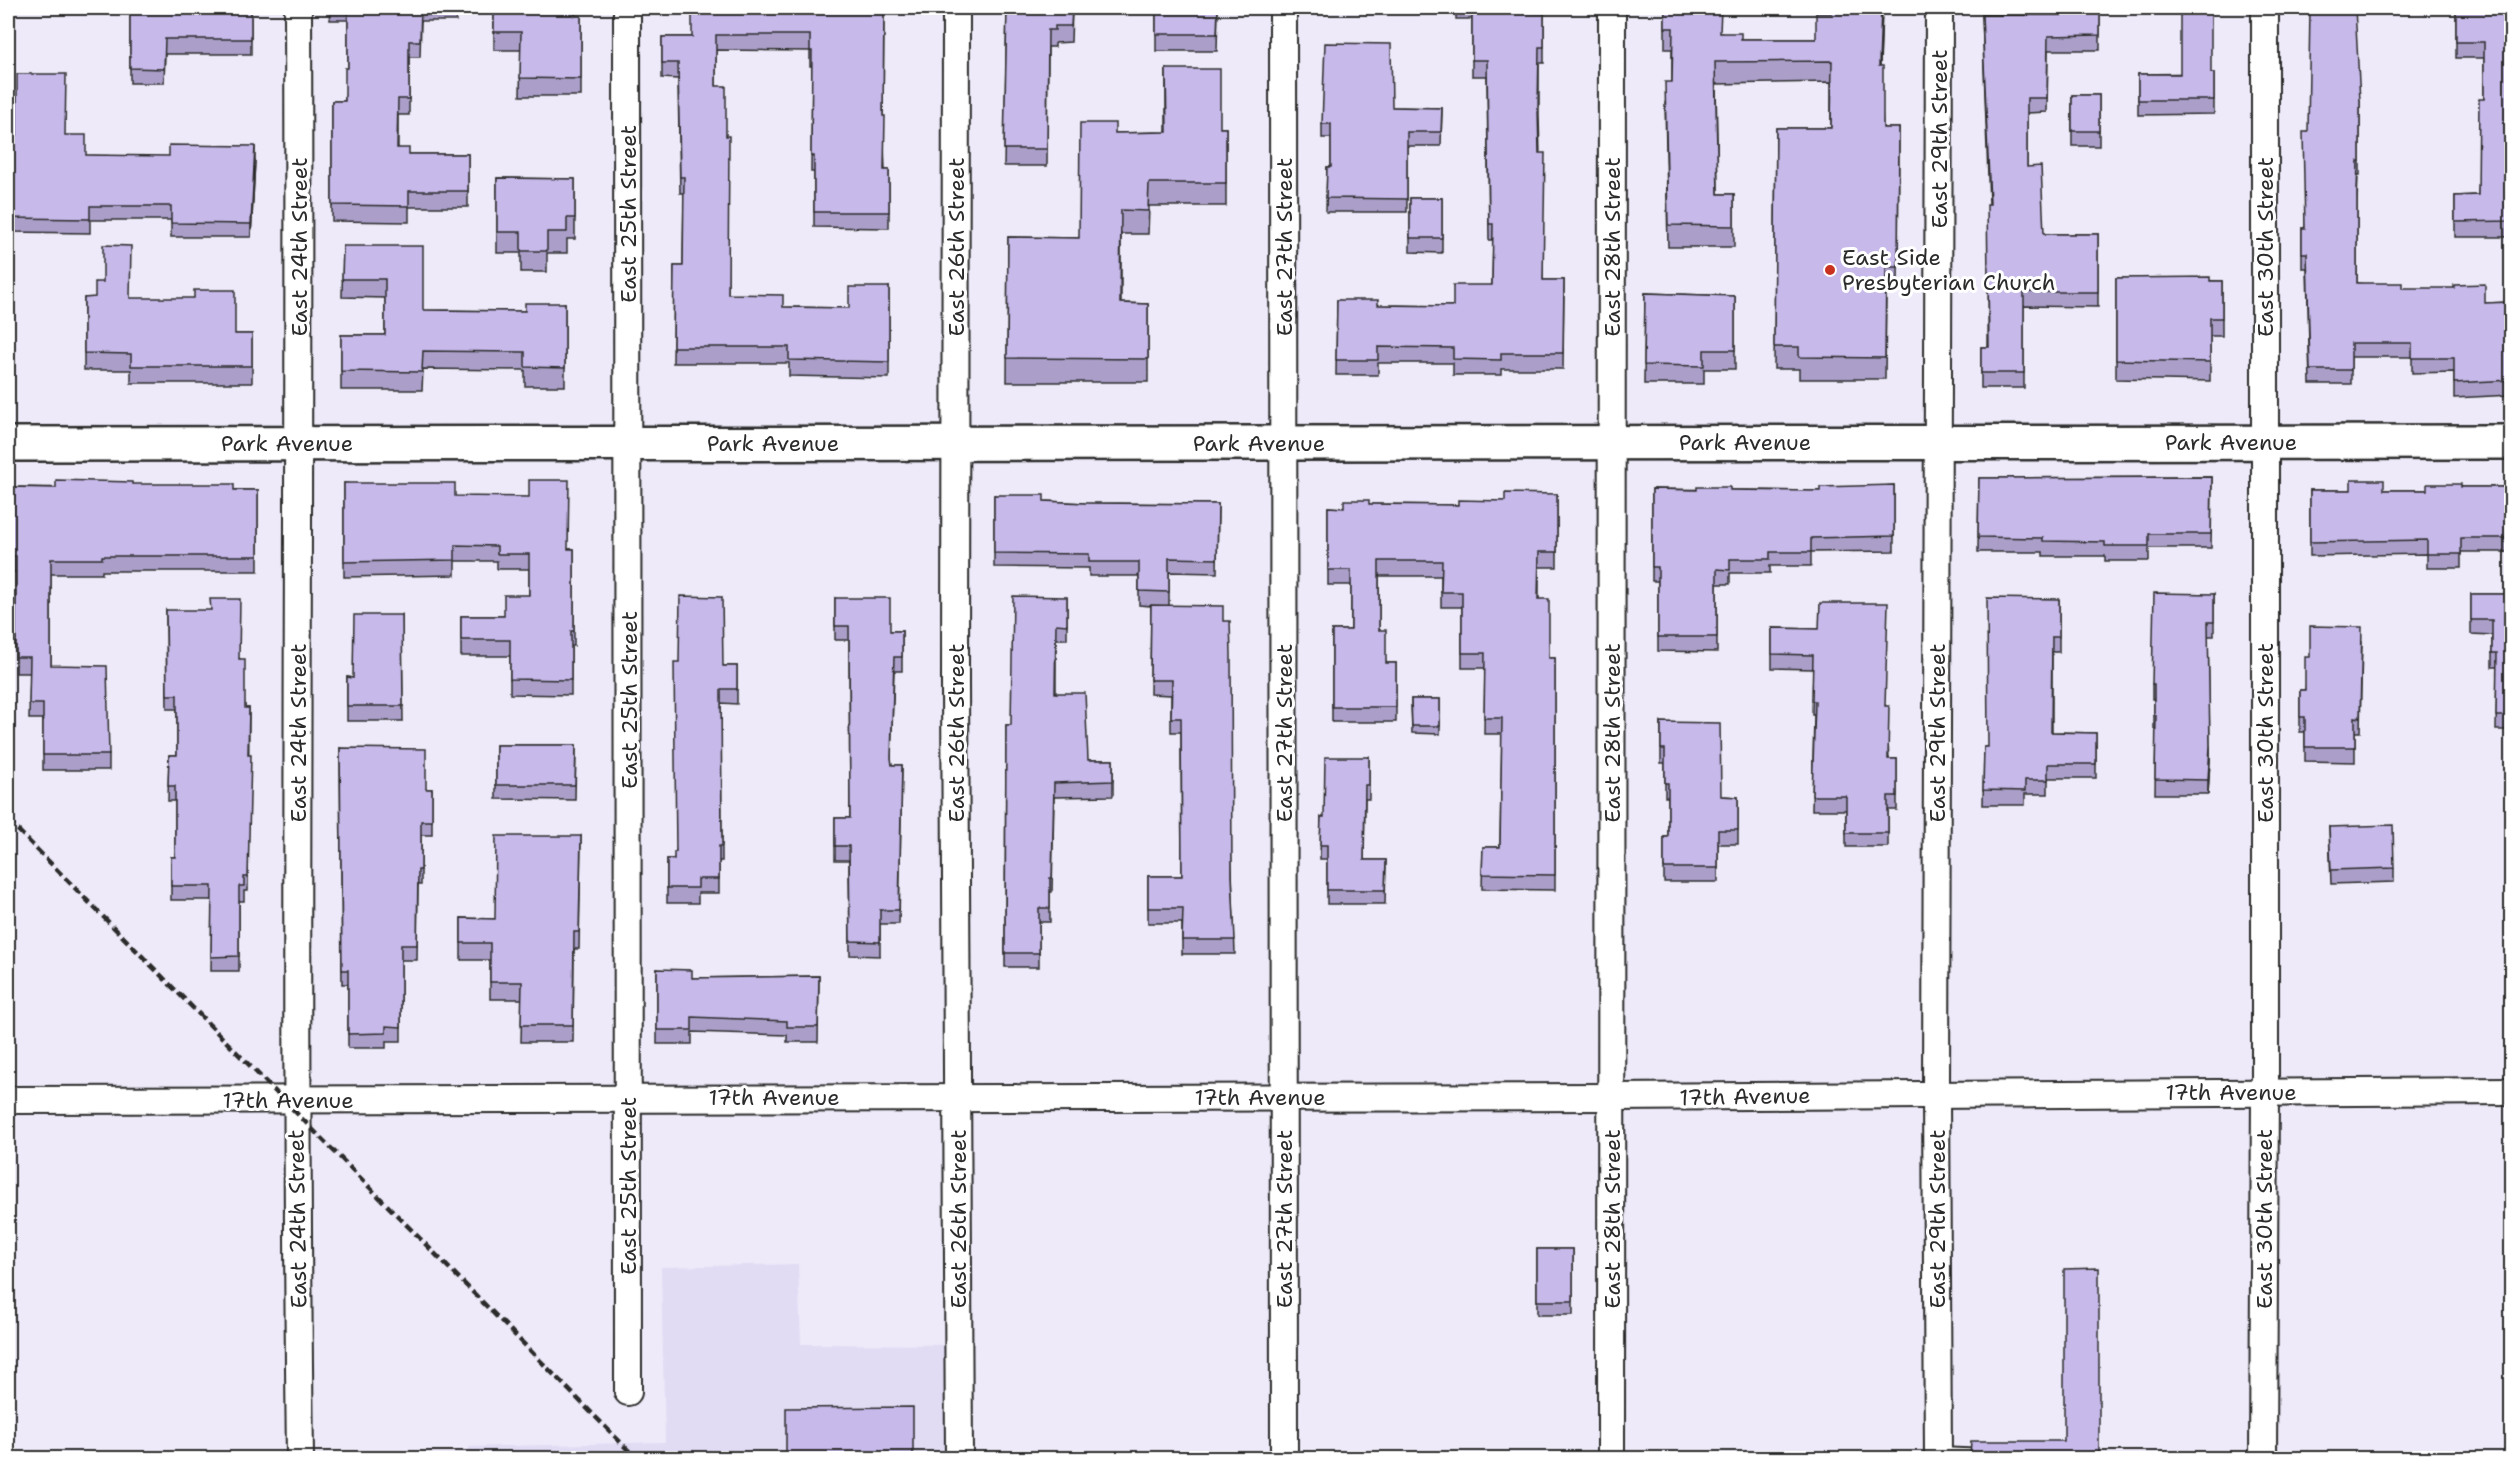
<svg xmlns="http://www.w3.org/2000/svg" width="2519" height="1466" font-family="'Shantell Sans',sans-serif">
  <style>
    .built { fill: #e2dbf4 }
    .lines { fill: none; stroke-linecap: round; stroke-linejoin: round }
    .lane-casing { stroke: #2b2b2b; stroke-width: 18 }
    .street-casing { stroke: #2b2b2b; stroke-width: 30 }
    .secondary-casing { stroke: #2b2b2b; stroke-width: 38 }
    .lane { stroke: #fff; stroke-width: 14 }
    .street { stroke: #fff; stroke-width: 26 }
    .secondary { stroke: #fff; stroke-width: 33 }
    .rail { stroke: #2b2b2b; stroke-width: 4.5; stroke-dasharray: 9 4.5; stroke-linecap: butt }
    .wall { fill: #ab9fc9; stroke: #2b2b2b; stroke-width: 1.5 }
    .shaded-wall { fill: #8b82a4; stroke: #2b2b2b; stroke-width: 1.5 }
    .building { fill: #c7b9ea; stroke: #2b2b2b; stroke-width: 1.5 }
    .poi-dot { fill: #c8321e; stroke: #fff; stroke-width: 2 }
    .labels { text-anchor: middle; stroke-width: 6; stroke-linejoin: round; paint-order: stroke }
    .street-label { font-size: 22px; fill: #2b2b2b; stroke: #fff }
    .poi-label { font-size: 22px; fill: #2b2b2b; stroke: #fff; text-anchor: start }
  </style>
  <rect width="100%" height="100%" fill="#eeeaf9"/>
  <filter id="ink" filterUnits="userSpaceOnUse"><feTurbulence type="fractalNoise" baseFrequency=".0167" numOctaves="2"/><feDisplacementMap in="SourceGraphic" scale="12" xChannelSelector="R" yChannelSelector="G"/><feConvolveMatrix kernelMatrix="1 2 1 2 8 2 1 2 1" color-interpolation-filters="sRGB"/></filter>
  <g filter="url(#ink)">
    <!-- built -->
    <path class="built" d="M798 1264 801 1344 959 1345 960 1458H469V1447L665 1442 661 1267Z"/>
    <g class="lines">
      <defs>
        <path id="lane" d="M1938 1455 1987 1457"/>
        <g id="street">
          <path d="M298 8C300 491 294 975 300 1458"/>
          <path d="M627 8 628 1392"/>
          <path d="M956 8 955 685 959 1458"/>
          <path d="M1283 8 1284 1458"/>
          <path d="M8 1100 1612 1097 2512 1091"/>
          <path d="M1611 1458 1612 8"/>
          <path d="M1938 1458 1936 1094 1939 8"/>
          <path d="M2263 1458 2265 1092V8"/>
        </g>
        <path id="secondary" d="M8 444 2512 442"/>
      </defs>
      <!-- lane casing -->
      <use href="#lane" class="lane-casing"/>
      <!-- street casing -->
      <use href="#street" class="street-casing"/>
      <!-- secondary casing -->
      <use href="#secondary" class="secondary-casing"/>
      <!-- lane -->
      <use href="#lane" class="lane"/>
      <!-- street -->
      <use href="#street" class="street"/>
      <!-- secondary -->
      <use href="#secondary" class="secondary"/>
      <!-- rail -->
      <path class="rail" d="M8 820 636 1458"/>
    </g>
    <!-- wall -->
    <g class="wall">
      <path d="M130 8H251V54H165L164 83H130Z"/>
      <path d="M330 8H456V21H421L420 57H409V115H398V148L409 154H468V207H409V222L332 221V101H345L348 68V20H330Z"/>
      <path d="M494 8 581 16V96H520L521 50H494Z"/>
      <path d="M884 8 883 116 885 170H889V228L814 227V172H811L812 66H810V51L716 50V86L726 136 728 294 783 307 849 308 889 287V378L789 376V363H673L674 266H683L684 193H680L678 79 662 78V37H692Z"/>
      <path d="M1007 8H1072L1071 42 1055 43V47H1048L1047 166H1004Z"/>
      <path d="M1156 8H1218L1217 51H1156Z"/>
      <path d="M1456 8H1533V13H1544V63H1539V115L1543 280H1564L1563 369H1501V375H1453V363H1378V375H1336L1337 300 1378 305 1453 306 1492 285 1493 240H1489L1487 76H1472V19H1456Z"/>
      <path d="M1665 8 1721 33 1741 39H1816L1831 13V8H1882L1880 66 1883 128H1899L1898 288H1886L1885 379H1799V369H1774L1776 128H1831V82L1716 84 1718 194H1734V247H1668L1665 103 1672 82V49H1665Z"/>
      <path d="M2100 8V50H2048L2047 112 2027 113V167L2044 234H2098V307L2024 306V388H1981V347H1988L1989 204 1982 15H2069Z"/>
      <path d="M2456 8H2511V237H2455V196L2478 195 2484 99V58H2456Z"/>
      <path d="M1166 69 1220 128H1226V206H1149L1148 234H1121V303L1148 304V382H1007L1008 237 1079 238 1115 133 1166 132Z"/>
      <path d="M2214 73V114L2138 115V74Z"/>
      <rect x="2072" y="95" width="27" height="51"/>
      <path d="M2360 101V175H2358L2357 203V283L2402 288 2485 303 2511 302V395L2454 398V372L2412 373V357H2351V384H2310L2307 268H2302V228H2305L2308 132Z"/>
      <path d="M1392 107 1442 108 1441 146H1407V212H1326L1327 167H1331V138H1322V124Z"/>
      <path d="M8 135H65L86 155 255 160 251 237H171V220H90V233L8 232Z"/>
      <path d="M497 178 575 179V239H567V253H547V272H521V253H497Z"/>
      <path d="M1410 198H1442V253L1410 252Z"/>
      <path d="M343 246 423 310 525 311 565 303V386H525V370L423 369 422 390H341V335H385V298L342 297Z"/>
      <path d="M2116 278 2222 281V336H2210V381L2116 379Z"/>
      <path d="M1645 293 1735 296V369H1704V384H1644Z"/>
      <path d="M84 298H130L235 334H252V383H131V370H84Z"/>
      <path d="M2212 477 2211 548H2149V561H2105V556H2043V552H1978L1979 478Z"/>
      <path d="M344 483 455 496 568 549H574V646H571V695L510 694V656H461V616H504L529 595V569H497V561H455V575L344 577Z"/>
      <path d="M1894 485V551L1811 552V566H1770V573H1730V584H1717V652L1658 651V581H1652V489L1820 491Z"/>
      <path d="M8 487 258 490V571H102V574H51V665L109 755V770H43V719H29L30 673H16V572H8Z"/>
      <path d="M2461 487H2511V552H2461V568H2427V554L2310 556V490H2427Z"/>
      <path d="M1557 494V567H1539V599L1549 658H1555V890L1482 889 1483 847H1500L1502 734H1484L1485 668H1462V607H1441V576H1379V630L1386 663H1396V722H1332V630H1351V585H1328V507L1344 508 1369 504 1458 505 1505 501Z"/>
      <path d="M994 495 1044 501 1085 503 1218 504 1217 573 1169 572V606L1223 621 1235 954H1182V923H1148V876H1182L1181 732H1171V695L1150 694 1151 606 1139 605V576H1089V568L994 567Z"/>
      <path d="M2214 594V636H2208L2210 760 2208 794H2155L2156 729H2154V699H2152V684Z"/>
      <path d="M2471 594H2511V730H2496L2497 667H2492V635L2471 634Z"/>
      <path d="M1067 597V639H1056V693L1088 760H1113V796L1054 797 1052 892H1050V922H1039V967H1005L1006 725H1011Z"/>
      <path d="M835 598 890 631H902V671H894L891 760 892 765H902L899 924H880V956L850 955 849 860H835V818H850L849 640H835Z"/>
      <path d="M2059 599V652H2052V732L2096 733V778H2048V794H2025V805H1983L1984 747H1988Z"/>
      <path d="M166 610 240 659 245 708H249L248 891H244V901H239V971H211L212 900H171V857H175V801H168L169 755H177V709H167Z"/>
      <path d="M402 615 403 721H347V677L353 678Z"/>
      <path d="M1772 628 1819 629 1886 706 1889 759H1897V810H1888V847H1846V810H1812L1814 715H1812L1813 669 1772 668Z"/>
      <path d="M2362 641 2360 732H2355V762L2305 761V732H2300V690H2305L2310 657Z"/>
      <path d="M723 666H737V704L721 703 722 861H719V893H698V903H667V859H674Z"/>
      <path d="M1411 699H1440V734L1412 733Z"/>
      <path d="M1661 722 1721 796 1738 797V844H1718V882H1664V837H1668V797H1665V763H1661Z"/>
      <path d="M496 745H576L575 800 496 799Z"/>
      <path d="M340 748 426 789H432V835H421V885H418L417 960H401V1041H386V1048H348V984H342Z"/>
      <path d="M1369 757V799H1365L1364 860H1386L1385 904H1327V859H1320L1321 817H1324Z"/>
      <path d="M2329 827 2394 868V882L2331 884Z"/>
      <path d="M581 836 579 949H574L573 1042H521L522 999H490V960H461V918L495 919Z"/>
      <path d="M657 969 692 978 819 976 818 1042H787V1035L692 1032V1044H657Z"/>
      <rect x="1537" y="1249" width="36" height="66"/>
    </g>
    <!-- shaded-wall -->
    <g class="shaded-wall">
      <path d="M1881 8H1882L1879 87V66Z"/>
      <path d="M255 146V160L251 237V224Z"/>
      <path d="M2210 746V760L2208 794V780Z"/>
    </g>
    <!-- building -->
    <g class="building">
      <path d="M130 8H251V39H165L164 69 130 68Z"/>
      <path d="M348 8H421L420 41H409V99H398L397 148H409V154H468V191H409V206L332 205V101H345V68H348Z"/>
      <path d="M494 8H575V16H581V79L520 78 521 32H494Z"/>
      <path d="M692 8H884L883 116H885L884 170H889V212H814V156H811L812 51H810V35H716V86H726V136H729L728 294 783 295V307L849 308V287H889V362L789 360V347H673L674 266H683L684 177H680L678 63H662V37H692Z"/>
      <path d="M1007 8H1072L1071 26H1055V30H1048L1047 149H1004Z"/>
      <path d="M1156 8H1218L1217 34H1156Z"/>
      <path d="M1472 8H1533V13H1544V47H1539L1538 109 1539 153H1545L1543 280H1564L1563 353H1501V360L1453 359V348L1378 347V360H1336L1337 300H1378V305L1453 306V285H1492L1493 224H1489L1487 60H1472Z"/>
      <path d="M1665 8H1721L1720 33H1741V39H1816V13H1831V8H1881L1879 66H1883V128H1899L1898 267H1886L1885 358 1799 357V347H1774L1776 128H1831L1832 61 1715 62 1718 194H1734V226L1668 225 1665 82H1672L1673 28H1665Z"/>
      <path d="M2069 8H2100V35L2048 36 2047 98H2027V167L2041 166 2044 234H2098V292H2024V373H1981V347H1989L1987 204H1990L1982 15H2069Z"/>
      <path d="M2310 8H2355L2360 101V161H2358L2357 191V283H2402V288H2454V285L2485 284V303L2511 302V380L2454 383V358H2412V343H2351V370H2310L2307 253H2302V228H2305L2303 132H2308Z"/>
      <path d="M2456 8H2511V221L2455 222V196L2478 195 2479 99H2484V42H2456Z"/>
      <path d="M2180 12H2211V73H2214V100H2138V74H2180Z"/>
      <path d="M1325 43 1391 44 1392 107 1442 108 1441 132H1407V199L1326 198 1327 167H1331V124H1322Z"/>
      <path d="M1166 69H1220V128H1226V183H1149L1148 211 1121 210 1120 303 1148 304V359L1007 358 1008 237 1079 238 1080 123H1115V133L1167 132Z"/>
      <path d="M17 74H66L65 135H86V155L169 156V145L255 146 251 224 171 223V206H90V219L8 218V135H17Z"/>
      <rect x="2072" y="95" width="27" height="36"/>
      <path d="M497 178 575 179V218H567V232H547V251H521V232H497Z"/>
      <rect x="1410" y="198" width="32" height="40"/>
      <path d="M103 245 131 246 130 298H194V290H235V334H252V366H131V354L84 353V298L95 297V282H103Z"/>
      <path d="M343 246H423V310L525 311V303H565V368L525 367V352L423 351 422 372 341 371V335H385V279H342Z"/>
      <path d="M2210 277V281H2222V318H2210V362L2116 360V278Z"/>
      <path d="M1645 293 1735 296V350H1704V366L1644 365Z"/>
      <path d="M2212 477 2211 534H2149V546H2105V542L2043 541V538L1978 537 1979 478Z"/>
      <path d="M56 480 132 482V484H234V490H258V556H102V559H51V665L107 666 109 755H43V704H29L30 657H16V556H8V487L56 488Z"/>
      <path d="M529 480H569L568 549H574V631H571V680L510 679V640H461V616H504V595H529V554H497V546L455 545V560L344 562V483H455V496L529 497Z"/>
      <path d="M2351 480H2384V490H2427V484H2461V487H2511V538H2461V554H2427V540L2310 542V490H2351Z"/>
      <path d="M1894 485V536L1811 538V552H1770V559H1730V570L1717 569V637H1658V567H1652V489L1697 490V487H1730V490L1820 491V487Z"/>
      <path d="M1505 493 1557 494V552H1539L1538 599H1549V658H1555V875L1482 874 1483 847H1500L1502 718H1484L1485 653H1462V592H1441L1442 561H1379V630H1386V663H1396V707H1332V630H1351V570H1328V507L1344 508V500H1369V504L1458 505V500L1505 501Z"/>
      <path d="M994 495H1044V501L1085 503 1218 504 1217 559 1169 558V592L1139 591V562H1089V554L994 553Z"/>
      <path d="M2154 593 2214 594V622H2208L2210 746 2208 780 2155 779 2156 715H2154V684H2152Z"/>
      <path d="M2471 594H2511V716H2496L2497 653H2492V620H2471Z"/>
      <path d="M680 596 722 597 723 666H737V689H721L722 846H719V879H698V888H667V859H674V852H676L674 662H679Z"/>
      <path d="M1013 596 1067 597V625L1056 624 1055 693H1085L1088 760H1113V781L1054 783 1052 878H1050V908H1039V953H1005L1006 725H1011Z"/>
      <path d="M835 598H890V631H902V657H894L891 758 892 765H902L899 910H880V942L850 941 849 846H835V818H850L849 626H835Z"/>
      <path d="M1987 598 2059 599V637H2052L2051 732 2096 733V764H2048V780H2025V791L1983 790 1984 747H1988Z"/>
      <path d="M210 599H240L239 659H245V708H249L248 755H251L248 877H244V886H239V956L211 957 212 886H171V857H175V786H168L169 755H177V695H167L166 610H211Z"/>
      <path d="M1820 603H1888L1885 706H1889L1888 759H1897V796H1888V833H1846V796H1812L1815 701H1812L1813 655 1772 654V628L1819 629Z"/>
      <path d="M1151 605 1223 606V621H1230L1231 654 1232 876 1235 940H1182L1183 908H1148V876H1182L1181 718H1171L1172 680H1150Z"/>
      <path d="M354 615H402L403 706H347V677L353 678Z"/>
      <path d="M2310 626 2362 627 2360 718 2355 717V747H2305V717H2300V690H2305V657H2310Z"/>
      <path d="M1411 699H1440V726H1412Z"/>
      <path d="M1661 722 1720 723 1721 796 1738 797V830H1718V868H1664V837H1668V783H1665V749H1661Z"/>
      <path d="M496 745H576L575 785H496Z"/>
      <path d="M340 748 426 749V789H432V821H421V870H418L417 945H401V1027L386 1026V1033L348 1034V970H342Z"/>
      <path d="M1325 757H1369V785H1365L1364 860H1386L1385 890H1327V845H1320L1321 817H1324Z"/>
      <path d="M2393 825 2394 868 2331 870 2329 827Z"/>
      <path d="M496 836H581L579 932H574L573 1025H521L522 982H490V943H461V918L495 919Z"/>
      <path d="M657 969 692 970V978L819 976 818 1027H787V1021L692 1017V1030H657Z"/>
      <rect x="1537" y="1249" width="36" height="52"/>
      <path d="M2099 1268V1458H1970L1971 1441H2064V1269Z"/>
      <path d="M913 1407V1458H786V1408Z"/>
    </g>
  </g>
  <!-- markers -->
  <circle class="poi-dot" cx="1830" cy="270" r="6"/>
  <g class="labels">
    <!-- street labels -->
    <g class="street-label">
      <text transform="translate(1939 139) rotate(-90)" y="8">East 29th Street</text>
      <text transform="translate(628 214) rotate(-90)" y="8">East 25th Street</text>
      <text transform="translate(299 247) rotate(-90)" y="8">East 24th Street</text>
      <text transform="translate(956 247) rotate(-90)" y="8">East 26th Street</text>
      <text transform="translate(1284 247) rotate(-90)" y="8">East 27th Street</text>
      <text transform="translate(1612 247) rotate(-90)" y="8">East 28th Street</text>
      <text transform="translate(2265 247) rotate(-90)" y="8">East 30th Street</text>
      <text x="1745" y="450">Park Avenue</text>
      <text x="2231" y="450">Park Avenue</text>
      <text x="287" y="451">Park Avenue</text>
      <text x="773" y="451">Park Avenue</text>
      <text x="1259" y="451">Park Avenue</text>
      <text transform="translate(629 700) rotate(-90)" y="8">East 25th Street</text>
      <text transform="translate(298 733) rotate(-90)" y="8">East 24th Street</text>
      <text transform="translate(956 733) rotate(-90)" y="8">East 26th Street</text>
      <text transform="translate(1284 733) rotate(-90)" y="8">East 27th Street</text>
      <text transform="translate(1612 733) rotate(-90)" y="8">East 28th Street</text>
      <text transform="translate(1937 733) rotate(-90)" y="8">East 29th Street</text>
      <text transform="translate(2265 733) rotate(-90)" y="8">East 30th Street</text>
      <text x="2231" y="1100">17th Avenue</text>
      <text transform="translate(1745 1096) rotate(-1)" y="8">17th Avenue</text>
      <text x="774" y="1105">17th Avenue</text>
      <text x="1260" y="1105">17th Avenue</text>
      <text x="288" y="1108">17th Avenue</text>
      <text transform="translate(628 1186) rotate(-90)" y="8">East 25th Street</text>
      <text transform="translate(297 1219) rotate(-91)" y="8">East 24th Street</text>
      <text transform="translate(958 1219) rotate(-90)" y="8">East 26th Street</text>
      <text transform="translate(1284 1219) rotate(-90)" y="8">East 27th Street</text>
      <text transform="translate(1612 1219) rotate(-90)" y="8">East 28th Street</text>
      <text transform="translate(1937 1219) rotate(-90)" y="8">East 29th Street</text>
      <text transform="translate(2264 1219) rotate(-90)" y="8">East 30th Street</text>
    </g>
    <!-- poi labels -->
    <g class="poi-label">
      <text x="1842" y="265">East Side<tspan x="1842" dy="25">Presbyterian Church</tspan></text>
    </g>
  </g>
  <!-- margin -->
  <rect width="2519" height="1466" fill="none" stroke="#fff" stroke-width="30"/>
  <rect x="15" y="15" width="2489" height="1436" fill="none" stroke="#2b2b2b" stroke-width="2" filter="url(#ink)"/>
</svg>
